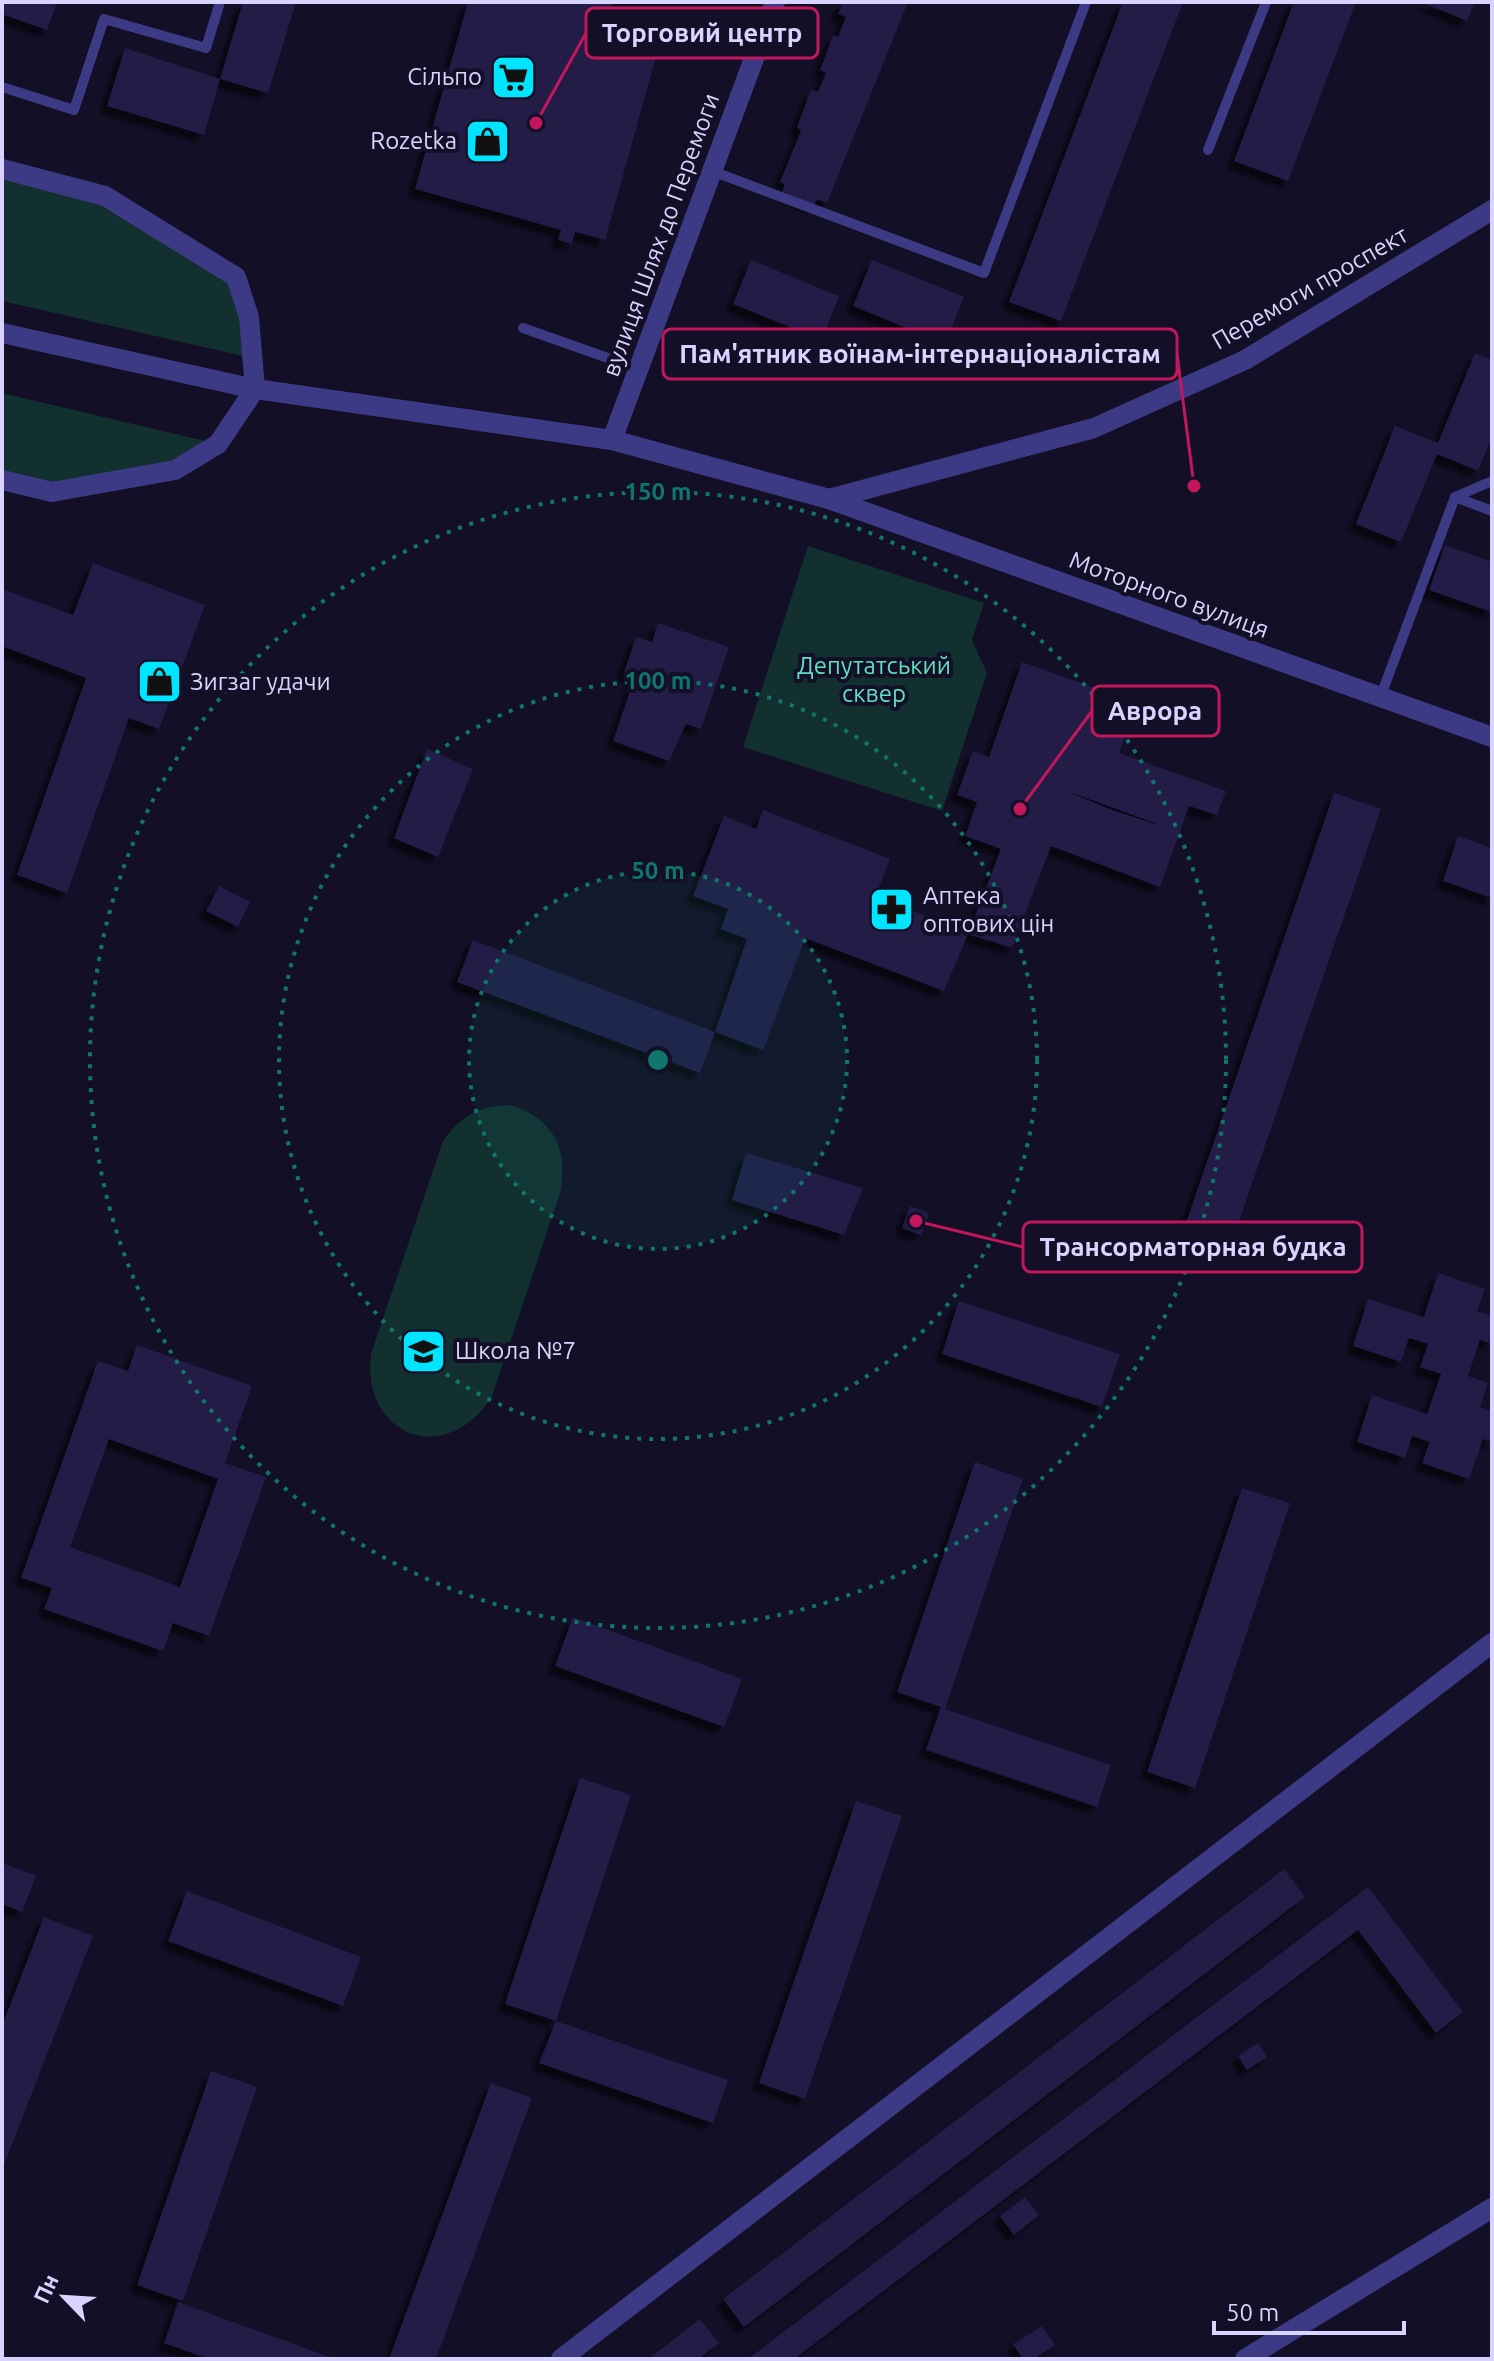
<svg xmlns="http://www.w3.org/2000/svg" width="1494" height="2361" font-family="Ubuntu,sans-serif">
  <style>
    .green { fill: #12302f }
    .building { fill: #241b47; fill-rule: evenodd; filter: url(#shadow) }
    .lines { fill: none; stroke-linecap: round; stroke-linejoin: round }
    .service { stroke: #3d3a85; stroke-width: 10 }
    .minor { stroke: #3d3a85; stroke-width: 20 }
    .tertiary { stroke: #3d3a85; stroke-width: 20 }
    .ring { fill: none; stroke: #0f766e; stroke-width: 4; stroke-dasharray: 4 8 }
    .labels { text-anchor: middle; stroke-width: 8; stroke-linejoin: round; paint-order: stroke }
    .poi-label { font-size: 24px; fill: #d9d4ff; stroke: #130f26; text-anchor: start }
    .street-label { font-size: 24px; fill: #d9d4ff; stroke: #130f26 }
    .park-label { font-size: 24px; fill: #5fe0c0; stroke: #130f26 }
    .centre { fill: #0f766e; stroke: #130f26; stroke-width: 4 }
    .ring-label { font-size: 24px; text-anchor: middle; font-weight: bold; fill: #0f766e; stroke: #130f26; stroke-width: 8; stroke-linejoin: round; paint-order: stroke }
    .leader { fill: none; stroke: #c2185b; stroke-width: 3 }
    .callout-dot { fill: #c2185b; stroke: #130f26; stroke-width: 3 }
    .callout { fill: #130f26; stroke: #c2185b; stroke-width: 3 }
    .callout-label { font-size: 26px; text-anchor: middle; font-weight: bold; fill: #d9d4ff }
  </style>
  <defs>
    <filter id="shadow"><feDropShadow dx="-7" dy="7" stdDeviation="2" flood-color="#0009"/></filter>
  </defs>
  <rect width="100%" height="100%" fill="#130f26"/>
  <!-- green -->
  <g class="green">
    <path d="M2 169 105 196 236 277 252 358 2 301Z"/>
    <path d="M2 393 218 444 175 470 52 492 2 480Z"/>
    <path d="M808 546 984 603 972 640 987 673 942 811 743 747Z"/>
    <path d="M510 1105C553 1118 569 1149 560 1193L492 1396C448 1468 361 1438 371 1354L443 1141C461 1116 478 1106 510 1105Z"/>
  </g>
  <!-- building -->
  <g class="building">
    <path d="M2 2H57L47 30 2 14Z"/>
    <path d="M243 2H296L268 93 220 79 204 135 107 106 125 48 220 79Z"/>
    <path d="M468 2 613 4 602 42 656 57 605 240 575 232 572 244 558 240 561 230 415 189Z"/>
    <path d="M843 2H908L827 203 817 199 814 206 782 192 785 184 780 182 801 131 797 127 811 90 818 92 826 73 820 70 833 35 838 37 846 17 838 14Z"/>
    <path d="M1123 2H1183L1061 321 1009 302Z"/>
    <path d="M1294 2H1356L1288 181 1234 161Z"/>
    <path d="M1421 2H1475L1467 21Z"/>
    <path d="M751 260 839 296 822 340 733 304Z"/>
    <path d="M872 260 964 297 945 344 853 306Z"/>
    <path d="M1475 353 1492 360V437L1478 471 1437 454 1401 542 1356 524 1395 426 1438 443Z"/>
    <path d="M1445 545 1492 562V612L1429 590Z"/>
    <path d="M93 563 205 605 159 729 129 718 67 893 17 875 86 678 2 646V589L73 615Z"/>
    <path d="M658 623 729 647 701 729 686 724 669 761 613 741 635 677 624 673 636 637 652 642Z"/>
    <path d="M1022 662 1137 703 1119 753 1226 791 1217 815 1189 806 1160 887 1051 846 1012 948 968 934 1001 849 965 836 977 802 957 795 973 751 989 757ZM1061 789 1155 823V824L1112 810Z"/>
    <path d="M427 749 473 769 438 857 394 838Z"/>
    <path d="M1334 793 1381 809 1225 1262 1178 1246Z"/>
    <path d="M763 810 890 859 876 895 968 934 944 991 805 938 763 1050 715 1032 747 939 721 929 728 909 693 896 724 816 756 829Z"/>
    <path d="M1458 836 1492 848V898L1443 881Z"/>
    <path d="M219 886 250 902 238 927 206 911Z"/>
    <path d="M473 940 715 1032 700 1073 457 982Z"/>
    <path d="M746 1153 863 1188 844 1235 732 1200Z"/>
    <path d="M910 1206 929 1213 921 1235 902 1228Z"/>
    <path d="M1438 1273 1485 1289 1477 1311 1492 1316V1344L1480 1340 1468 1376 1488 1383 1480 1407 1492 1411V1442L1483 1439 1469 1479 1422 1463 1430 1442 1412 1436 1405 1458 1357 1442 1372 1395 1427 1414 1441 1374 1420 1367 1428 1344 1409 1338 1401 1362 1353 1346 1368 1299 1424 1317Z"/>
    <path d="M959 1301 1120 1354 1102 1407 942 1354Z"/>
    <path d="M137 1345 252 1386 225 1463 266 1477 209 1636 173 1623 163 1651 44 1609 52 1588 21 1578 98 1361 128 1371ZM109 1439 218 1479 180 1587 70 1547Z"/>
    <path d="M975 1462 1023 1479 945 1709 1111 1765 1097 1807 926 1750 941 1707 897 1692Z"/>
    <path d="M1242 1488 1290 1503 1195 1788 1147 1772Z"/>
    <path d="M573 1617 742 1679 724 1727 555 1666Z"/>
    <path d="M580 1778 631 1795 556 2021 505 2004Z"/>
    <path d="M856 1801 902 1816 805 2099 759 2083Z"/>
    <path d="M2 1863 36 1876 22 1912 2 1904Z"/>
    <path d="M1284 1869 1305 1897 744 2327 723 2299Z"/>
    <path d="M1368 1887 1463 2012 1436 2033 1358 1930 794 2359H748Z"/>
    <path d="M187 1891 361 1957 343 2006 168 1941Z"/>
    <path d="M44 1917 93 1936 2 2170V2026Z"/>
    <path d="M556 2021 728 2080 713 2123 539 2063Z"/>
    <path d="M1258 2043 1267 2057 1247 2070 1238 2056Z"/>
    <path d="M211 2071 257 2087 183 2301 137 2285Z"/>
    <path d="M491 2083 532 2098 436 2359H389Z"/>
    <path d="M1025 2197 1039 2215 1014 2235 1000 2216Z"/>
    <path d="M178 2302 335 2359H209L164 2343Z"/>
    <path d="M700 2319 719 2343 698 2359H648Z"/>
    <path d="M1042 2326 1055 2345 1034 2359H1023L1013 2344Z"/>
  </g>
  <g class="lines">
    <!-- service -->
    <g class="service">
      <path d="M2 87 74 110 104 19 206 48 220 2"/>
      <path d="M1208 150 1266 2"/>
      <path d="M712 171 984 273 1086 2"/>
      <path d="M523 328 639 369"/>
      <path d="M1455 497 1492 511"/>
      <path d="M1380 698 1455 497 1492 481"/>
    </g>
    <!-- minor -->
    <g class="minor">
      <path d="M2 169 105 196 236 277 249 317 255 389 218 444 175 470 52 492 2 480"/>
      <path d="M612 440 775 2"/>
      <path d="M829 499 1492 737"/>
      <path d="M561 2359 1492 1643"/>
      <path d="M1245 2359 1492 2208"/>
    </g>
    <!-- tertiary -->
    <path class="tertiary" d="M2 333 255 389 612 440 829 499 1094 428 1245 360 1492 210"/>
  </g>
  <!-- distance rings -->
  <circle cx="658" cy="1060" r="189" fill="#0f766e" fill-opacity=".12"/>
  <g class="ring">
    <circle cx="658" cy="1060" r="189"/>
    <circle cx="658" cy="1060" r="379"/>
    <circle cx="658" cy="1060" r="568"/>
  </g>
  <!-- icons -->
  <defs>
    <symbol id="supermarket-square" viewBox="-11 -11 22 22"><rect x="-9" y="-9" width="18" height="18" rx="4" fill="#00e5ff" stroke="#130f26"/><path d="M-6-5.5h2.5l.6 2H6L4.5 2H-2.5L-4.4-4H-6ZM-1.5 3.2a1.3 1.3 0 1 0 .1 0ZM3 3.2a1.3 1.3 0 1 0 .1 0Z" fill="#111"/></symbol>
    <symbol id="shop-square" viewBox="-11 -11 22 22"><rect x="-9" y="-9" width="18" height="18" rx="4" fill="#00e5ff" stroke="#130f26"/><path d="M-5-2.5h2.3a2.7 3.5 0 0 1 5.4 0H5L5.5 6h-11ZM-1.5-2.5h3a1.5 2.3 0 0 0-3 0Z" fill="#111"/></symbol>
    <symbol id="pharmacy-square" viewBox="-11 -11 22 22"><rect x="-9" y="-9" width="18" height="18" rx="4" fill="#00e5ff" stroke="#130f26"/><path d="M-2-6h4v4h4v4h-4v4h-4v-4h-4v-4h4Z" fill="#111"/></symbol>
    <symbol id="school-square" viewBox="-11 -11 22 22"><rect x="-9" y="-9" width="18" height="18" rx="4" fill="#00e5ff" stroke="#130f26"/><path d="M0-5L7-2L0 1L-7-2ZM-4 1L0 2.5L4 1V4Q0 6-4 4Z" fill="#111"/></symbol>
  </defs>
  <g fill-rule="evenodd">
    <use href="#supermarket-square" x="488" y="52" width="51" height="51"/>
    <use href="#shop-square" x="462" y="116" width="51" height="51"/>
    <use href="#shop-square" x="134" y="656" width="51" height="51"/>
    <use href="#pharmacy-square" x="866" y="884" width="51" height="51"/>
    <use href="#school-square" x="398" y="1326" width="51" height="51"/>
  </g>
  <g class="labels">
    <!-- poi labels -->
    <g class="poi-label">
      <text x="482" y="85" text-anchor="end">Сільпо</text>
      <text x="457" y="149" text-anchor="end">Rozetka</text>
      <text x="190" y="690">Зигзаг удачи</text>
      <text x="923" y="904">Аптека<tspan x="923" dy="28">оптових цін</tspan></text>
      <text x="455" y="1359">Школа №7</text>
    </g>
    <!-- street labels -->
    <g class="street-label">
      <text transform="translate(661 235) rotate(-70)" y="8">вулиця Шлях до Перемоги</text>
      <text transform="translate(1310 288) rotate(-30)" y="8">Перемоги проспект</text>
      <text transform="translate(1169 595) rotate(20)" y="8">Моторного вулиця</text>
    </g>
    <!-- park labels -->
    <g class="park-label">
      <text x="874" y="674">Депутатський<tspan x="874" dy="28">сквер</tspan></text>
    </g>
  </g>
  <circle cx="658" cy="1060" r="12" class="centre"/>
  <g class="ring-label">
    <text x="658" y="500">150 m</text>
    <text x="658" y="689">100 m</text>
    <text x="658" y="879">50 m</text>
  </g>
  <!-- callouts -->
  <path class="leader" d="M536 123L586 33M1194 486L1177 354M1020 809L1092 711M916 1221L1023 1247"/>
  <g class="callout-dot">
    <circle cx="536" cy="123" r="8"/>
    <circle cx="1194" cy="486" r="8"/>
    <circle cx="1020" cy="809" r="8"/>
    <circle cx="916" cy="1221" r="8"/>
  </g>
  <g class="callout">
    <rect x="586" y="8" width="232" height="50" rx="8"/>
    <rect x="663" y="329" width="514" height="50" rx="8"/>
    <rect x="1092" y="686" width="127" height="50" rx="8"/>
    <rect x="1023" y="1222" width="339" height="50" rx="8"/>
  </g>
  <g class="callout-label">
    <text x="702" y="42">Торговий центр</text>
    <text x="920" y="363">Пам'ятник воїнам-інтернаціоналістам</text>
    <text x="1155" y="720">Аврора</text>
    <text x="1193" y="1256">Трансорматорная будка</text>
  </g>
  <!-- border -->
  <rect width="1494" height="2361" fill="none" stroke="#d9d4ff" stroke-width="8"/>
  <!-- north arrow -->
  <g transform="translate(64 2297) rotate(295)" stroke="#130f26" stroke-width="6" paint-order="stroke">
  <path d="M0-6L14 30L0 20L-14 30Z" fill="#d9d4ff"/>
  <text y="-12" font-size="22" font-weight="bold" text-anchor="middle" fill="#d9d4ff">Пн</text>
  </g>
  <!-- scale -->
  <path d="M1214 2321v12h190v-12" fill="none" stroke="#d9d4ff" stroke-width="4"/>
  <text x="1226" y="2321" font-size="24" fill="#d9d4ff" stroke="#130f26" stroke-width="6" paint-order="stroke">50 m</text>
</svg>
